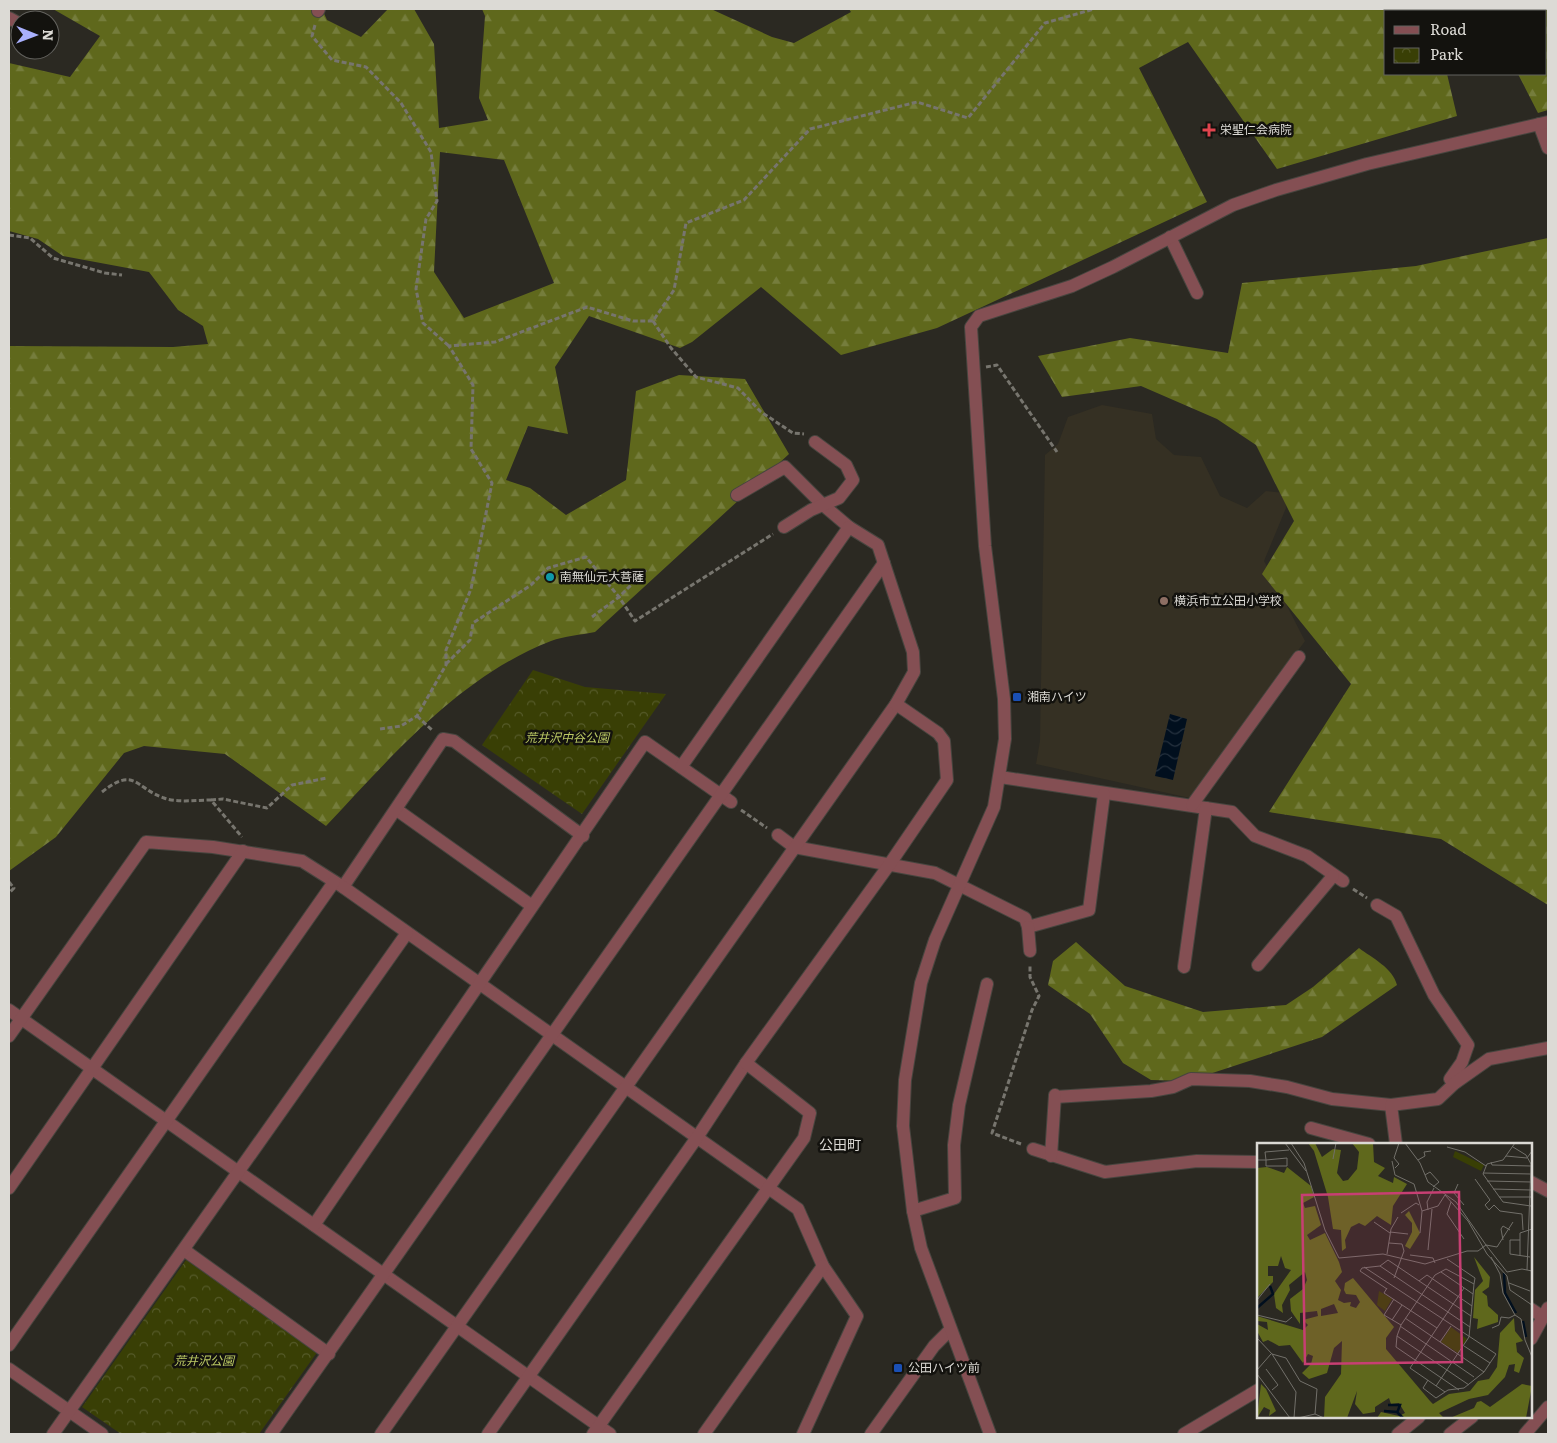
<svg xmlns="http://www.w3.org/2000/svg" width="1557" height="1443" font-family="Literata,'Noto Sans JP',serif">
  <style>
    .built { fill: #353023 }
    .forest { fill: url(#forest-firs); fill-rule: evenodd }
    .park { fill: url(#park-crowns) }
    .water { fill: url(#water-waves) }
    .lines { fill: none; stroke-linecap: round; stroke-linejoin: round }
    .minor-casing { stroke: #47453f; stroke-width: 14 }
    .path { stroke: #77756e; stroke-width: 3; stroke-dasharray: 5 2.5; stroke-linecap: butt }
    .minor { stroke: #844f53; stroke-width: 12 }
    .health-dot { fill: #e0444e; stroke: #13120e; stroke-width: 2 }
    .culture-dot { fill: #0f9aa8; stroke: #13120e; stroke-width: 2 }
    .education-dot { fill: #8d6e63; stroke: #13120e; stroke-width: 2 }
    .transit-dot { fill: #1a4fb4; stroke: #13120e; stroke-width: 2 }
    .labels { text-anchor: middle; stroke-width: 5; stroke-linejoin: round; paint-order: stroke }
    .poi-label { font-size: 12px; fill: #dcdad5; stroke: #13120e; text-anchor: start }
    .park-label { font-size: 12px; font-style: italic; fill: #bcca64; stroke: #13120e }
    .neighbourhood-label { font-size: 14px; fill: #dcdad5; stroke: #13120e }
    .inset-river { fill: none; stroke: #010f1e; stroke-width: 2.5 }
    .inset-road { fill: none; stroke: #72706a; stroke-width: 1 }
    .view { fill: #c73f73; fill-opacity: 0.15; stroke: #c73f73; stroke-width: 2.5 }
    .inset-edge { fill: none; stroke: #dcdad5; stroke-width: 2.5 }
  </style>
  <defs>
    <pattern id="forest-firs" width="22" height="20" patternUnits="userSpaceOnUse" patternTransform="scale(1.25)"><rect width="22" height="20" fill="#5f681c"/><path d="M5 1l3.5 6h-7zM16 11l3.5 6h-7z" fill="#757d3c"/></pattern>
    <pattern id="park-crowns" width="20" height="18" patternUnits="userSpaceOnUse" patternTransform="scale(1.25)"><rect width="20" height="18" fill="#393f05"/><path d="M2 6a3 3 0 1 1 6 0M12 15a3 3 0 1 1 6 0" fill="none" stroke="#555a29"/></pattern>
    <pattern id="water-waves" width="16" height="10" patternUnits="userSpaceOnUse" patternTransform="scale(1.25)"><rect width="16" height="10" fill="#010f1e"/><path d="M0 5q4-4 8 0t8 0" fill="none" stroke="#25313e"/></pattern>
  </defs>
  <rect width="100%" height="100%" fill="#2b2922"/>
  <!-- built -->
  <path class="built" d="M1102 405 1152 414 1156 439 1174 455 1201 457 1220 496 1247 508 1266 491 1285 493 1286 508 1264 561 1305 641 1190 798 1036 764 1040 741 1045 455 1058 444 1068 417Z"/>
  <!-- forest -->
  <g class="forest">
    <path d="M53 9H322L327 20 361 37 388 9H414L434 44 439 128 488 120 479 98 485 16 482 9H711L772 37 794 43 851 12 849 9H1548V110L1538 113 1518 74H1546V11H1386V74H1447L1457 116 1277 169 1188 42 1139 68 1207 202 937 328 841 355 761 287 692 342 680 348 589 316 555 367 568 434 528 426 506 480 530 488 566 515 626 480 636 391 679 375 745 379 789 454 595 632C581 635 564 636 551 641 459 677 392 756 326 826L225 754 144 746 124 753 56 837 9 871V346L173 347 208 344 203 326 178 310 149 272 63 256 38 239 9 231V63L70 77 100 36ZM440 152 504 160 554 283 464 318 434 272Z"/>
    <path d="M1548 238V905L1441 839 1269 812 1351 684 1262 574 1294 521 1256 445 1217 419 1141 386 1062 397 1038 356 1130 338 1228 353 1242 283 1416 266Z"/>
    <path d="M1076 942 1125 986 1203 1012 1286 1005 1313 987 1359 948C1372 958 1393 968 1397 985L1322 1037 1188 1081 1151 1080 1123 1063 1090 1014 1048 985 1053 961Z"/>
  </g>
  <!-- park -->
  <g class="park">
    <path d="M533 670 585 687 666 694 582 814 482 745Z"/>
    <path d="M186 1260 318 1351 259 1434H121L82 1407Z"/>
  </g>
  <!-- water -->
  <path class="water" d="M1170 714 1187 719 1173 780 1155 776Z"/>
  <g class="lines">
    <defs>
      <g id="minor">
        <path d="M318 11 319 9"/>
        <path d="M9 18 20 24"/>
        <path d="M1539 124 1548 148"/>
        <path d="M1170 237 1197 293"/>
        <path d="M737 495 785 467 823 505 849 527"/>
        <path d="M784 527 811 510 839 498 853 480 846 465 815 442"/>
        <path d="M1000 777 1232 812 1255 836 1307 856 1343 881"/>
        <path d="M1192 805 1299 657"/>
        <path d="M397 810 532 906"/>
        <path d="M778 835 794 847 935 873 1025 918 1028 927 1089 910 1104 794"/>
        <path d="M343 887 443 739 454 741 583 836"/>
        <path d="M1377 905 1396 916 1434 995 1468 1045 1462 1062 1450 1079 1455 1083"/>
        <path d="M1028 927 1030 951"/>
        <path d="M1258 965 1333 876"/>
        <path d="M1184 967 1206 808"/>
        <path d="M9 1010 610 1434"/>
        <path d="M9 1036 146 842 213 847 302 861 343 887 798 1209 823 1266 857 1316 803 1434"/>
        <path d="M1055 1097 1151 1091 1173 1087 1191 1079 1250 1081 1287 1087 1332 1099 1391 1105"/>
        <path d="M1311 1128 1369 1144"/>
        <path d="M1396 1144 1391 1105 1438 1099 1455 1083 1489 1059 1548 1048"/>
        <path d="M1033 1149 1105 1172 1197 1161 1258 1162"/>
        <path d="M1051 1156 1055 1095"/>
        <path d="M1531 1182 1548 1191"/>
        <path d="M9 1188 243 851"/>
        <path d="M913 1211 955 1198 954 1145 959 1105 987 984"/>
        <path d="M314 1225 645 742 731 802"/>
        <path d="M184 1250 329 1354"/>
        <path d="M1531 1309 1543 1317"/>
        <path d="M1531 1339 1548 1308"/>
        <path d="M9 1345 334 882"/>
        <path d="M9 1369 102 1434"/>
        <path d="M53 1434 407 933"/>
        <path d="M271 1434 884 563"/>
        <path d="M381 1434 896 704 914 672 913 652 878 545 849 527 681 767"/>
        <path d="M488 1434 698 1136 746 1063 889 865 947 780 944 741 938 733 896 704"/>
        <path d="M593 1434 804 1138 810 1113 746 1063"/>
        <path d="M704 1434 823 1266"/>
        <path d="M871 1434 934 1346 950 1330"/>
        <path d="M990 1434 921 1248 913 1211 903 1126 905 1080 921 983 935 940 994 807 1005 739 1004 699 985 546 971 327 979 316 1072 286 1113 267 1233 205 1276 190 1367 164 1548 122"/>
        <path d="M1184 1434 1258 1390"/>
        <path d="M1398 1434 1419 1417"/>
        <path d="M1450 1434 1472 1417"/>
        <path d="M1525 1434 1548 1407"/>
      </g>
    </defs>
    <!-- minor casing -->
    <use href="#minor" class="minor-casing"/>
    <!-- path -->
    <g class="path">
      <path d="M315 25 312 36 332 60 366 67 401 103 431 152 437 201 426 219 416 289 423 323 449 346"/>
      <path d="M9 235 30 238 53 258 105 273 122 275"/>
      <path d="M653 321 671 348 696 377 738 388 761 412 793 433 804 434"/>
      <path d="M986 367 997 365 1057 452"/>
      <path d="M592 617 619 597 646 570"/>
      <path d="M446 664 470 640 473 623 531 585 548 568 586 557 619 597 635 621 773 534"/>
      <path d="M417 716 433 731"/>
      <path d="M380 729 401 726 417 716 446 665V650L471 589 492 483 471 449 473 385 449 346 495 342 587 307 633 321H653L674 290 686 223 744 200 810 129 917 102 968 118 1045 23 1094 9"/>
      <path d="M102 792C135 766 135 788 164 798 177 803 197 800 211 800L242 837"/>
      <path d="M211 800 223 799 267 808 292 785 327 778"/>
      <path d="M741 810 767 828"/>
      <path d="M9 882 14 888 9 893"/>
      <path d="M1353 889 1367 898"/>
      <path d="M1021 1144 992 1133 1032 1010 1039 996 1030 977V964"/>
    </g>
    <!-- minor -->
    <use href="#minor" class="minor"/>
  </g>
  <!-- markers -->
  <path class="health-dot" d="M1206.5 122.5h5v5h5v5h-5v5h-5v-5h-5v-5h5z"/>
  <circle class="culture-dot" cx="550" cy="577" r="5"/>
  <circle class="education-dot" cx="1164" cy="601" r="5"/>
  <g class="transit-dot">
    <rect x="1012" y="692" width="10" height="10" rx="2.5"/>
    <rect x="893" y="1363" width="10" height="10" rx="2.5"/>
  </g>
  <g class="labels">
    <!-- poi labels -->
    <g class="poi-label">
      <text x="1220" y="134">栄聖仁会病院</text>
      <text x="560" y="581">南無仙元大菩薩</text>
      <text x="1174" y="605">横浜市立公田小学校</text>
      <text x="1027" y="701">湘南ハイツ</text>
      <text x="908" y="1372">公田ハイツ前</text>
    </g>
    <!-- park labels -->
    <g class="park-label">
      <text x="567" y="742">荒井沢中谷公園</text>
      <text x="204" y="1365">荒井沢公園</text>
    </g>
    <!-- neighbourhood labels -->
    <g class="neighbourhood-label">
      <text x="840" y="1150">公田町</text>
    </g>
  </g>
  <!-- overview -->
  <g transform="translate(1257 1143)">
    <rect width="275" height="275" fill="#2b2922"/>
    <path d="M51 0H58L65 14 76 6 84 7 80 30 86 38 91 37 100 26 102 9 95 0H116L117 19 128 25 121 33 136 40 137 34 150 41 136 63 134 82 120 73 108 83 102 80 94 84 88 97 89 105 85 108 84 87 76 86 71 54 57 8ZM10 24 27 30 30 24 54 43 57 54 46 60 48 65 58 63 64 82 50 92 53 97 68 90 82 119 85 129 78 138 84 147 81 157 87 160 94 159 93 163 99 165 103 159 99 152 89 151 87 147 88 140 96 135 137 184 129 195V206L173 258 176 261 192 251 213 248 221 238 232 236 240 224 243 190 257 175 258 188 266 198 259 200 260 209 267 215 262 230 257 228 258 221 252 222 248 234 231 252 212 256 182 270 187 275H120L124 269 142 273 148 270 142 260 134 261 132 255 118 264V269L106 271 98 261 100 248 90 275H67L68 254 84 231 85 198 77 205 70 230 52 236 45 230 54 221 56 213 51 211 46 220 33 202 22 203 11 197 6 199 0 188V181L11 187 10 179 0 178V173L46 187 51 182 46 177 61 173 60 168 43 170V181L34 168 33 156 46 146 50 137 48 129 32 142 33 147 25 162 26 170 19 165 17 151 34 127 28 125 24 113 21 123H11V133H16V139L0 155V25ZM77 161 81 170 64 173V166ZM152 68 163 90 153 106 148 103 155 89V80L148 72ZM217 114 233 134 232 144 225 149 230 153 231 163 241 172V179L220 186 221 176 216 175 218 147 226 138ZM4 241 9 246 19 268 12 273 13 267 7 264 0 275ZM265 241 275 243 269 275H193L217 265 220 259 224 258 233 264Z" fill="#5f681c" fill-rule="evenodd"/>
    <path d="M198 8 227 22 224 28 196 14ZM122 148 135 156 128 168 120 162ZM194 184 210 196 201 210 184 199Z" fill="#393f05"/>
    <path class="inset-river" d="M247 130 248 150 259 170M0 165 16 151 13 143M266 178 269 194M131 262H143L140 270M127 268 140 269 146 275"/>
    <path class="inset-road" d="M28 0 49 28M34 0 47 20 68 87 82 115 126 111 168 121 210 108H221L229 102 250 129 265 126 275 128M148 0 163 20 171 39 199 59 229 102 240 104 256 79M258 0 246 17 230 21 226 31 246 59 274 63M190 4 208 9 229 23M256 4 269 12 274 21 270 127M249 13 270 15 275 8M76 16 79 0M0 17H9L30 15V23H9V17L8 9 32 7M161 17 168 13 167 9 174 8M135 18 138 32 157 41 165 68 181 63 188 52M234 19 235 22 274 23M138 25 142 21 137 15 142 0M226 30 274 31M168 32 173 29 182 39 176 44M218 36 233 57 228 62 232 67 237 62 243 68 265 71 266 87M230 38 274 39M201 41 197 50 207 62M236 46 274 47M188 52 211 78 230 111 250 133 253 147 275 162M242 54H274M194 59 190 71 207 96M171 67 170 59 177 45M144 70 159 60 162 62M117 79 133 90M133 89 151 91M163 90 165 68M246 97 244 86 246 83 253 87M263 97H253V111L273 114M132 100 145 101 147 108 137 135M171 107 175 66M130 111 134 86 141 74M153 112 176 115 178 120M263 113V90L275 86M234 114 243 131 246 150 258 172 264 176 268 197 275 214M123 123 131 117 214 173M107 124 239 211 227 229 207 245 191 247 179 255 166 245 171 237M184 129 216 151M162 138 170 132 215 163M252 140 273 148M130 145 127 150 180 185M130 146 103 128 105 125 123 123 213 184M137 156 127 172 144 182M0 157 13 141M0 172 29 179 35 174M148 175 227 229M135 177 145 162M143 183 217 234M235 185 242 182 244 174 252 175 258 172M140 193 212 242M0 195 15 211 29 215 43 238 60 246 58 271M183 199 194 183M207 203 233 220M15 211 39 249 37 275M9 226 21 242 15 247M0 227 14 211M0 231 33 275M179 243 212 194 217 141 218 135 190 116M202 247 139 204 140 193 144 182 178 132 189 126 217 141M188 249 153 225 207 145M41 275 58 271 67 275"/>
    <path class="view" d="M202 49 205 219 48 221 45 52Z"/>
    <rect width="275" height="275" class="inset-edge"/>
  </g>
  <!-- border -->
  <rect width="1557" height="1443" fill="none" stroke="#dcdad5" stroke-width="20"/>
  <!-- legend -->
  <rect x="1384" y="10" width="162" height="65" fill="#13120e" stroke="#63625e"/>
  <rect x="1394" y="26" width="25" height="8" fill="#844f53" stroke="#63625e"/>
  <text x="1430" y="35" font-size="15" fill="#dcdad5">Road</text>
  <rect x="1394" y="48" width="25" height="15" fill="url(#park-crowns)" stroke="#63625e"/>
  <text x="1430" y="60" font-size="15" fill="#dcdad5">Park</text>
  <!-- north arrow -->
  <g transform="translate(35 35) rotate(91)"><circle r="24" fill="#13120e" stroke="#63625e"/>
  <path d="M0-4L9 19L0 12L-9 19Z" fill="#a9b0fc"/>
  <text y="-8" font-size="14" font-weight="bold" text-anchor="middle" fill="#dcdad5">N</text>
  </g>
</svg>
